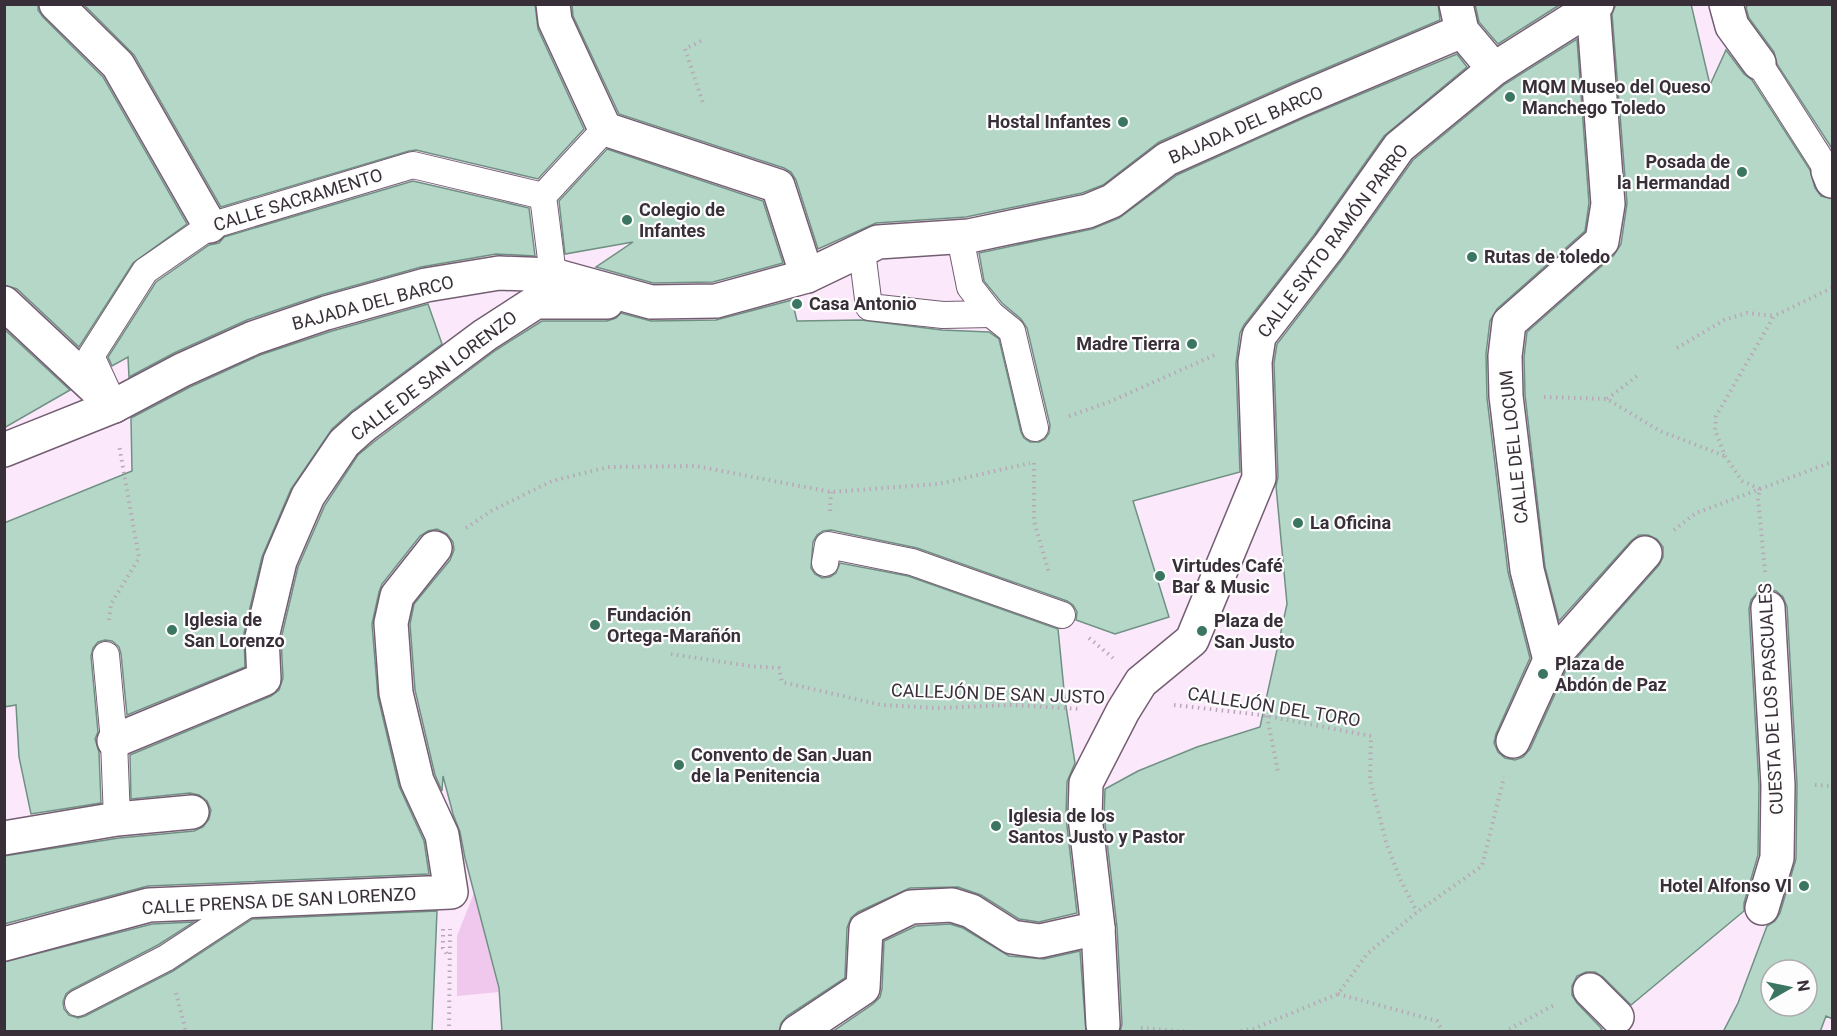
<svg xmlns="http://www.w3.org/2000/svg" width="1837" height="1036" font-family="Roboto,sans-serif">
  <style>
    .green { fill: #f0c7ed }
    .building { fill: #b4d7c8; stroke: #709083; stroke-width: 1.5; fill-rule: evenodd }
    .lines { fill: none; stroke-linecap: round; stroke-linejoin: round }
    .service-casing { stroke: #745e72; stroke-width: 28 }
    .pedestrian-casing { stroke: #745e72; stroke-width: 36 }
    .minor-casing { stroke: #745e72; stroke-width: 36 }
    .path { stroke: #b8a8b7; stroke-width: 4; stroke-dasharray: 1.5 4.5; stroke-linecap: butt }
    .service { stroke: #fff; stroke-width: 26 }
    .pedestrian { stroke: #fff; stroke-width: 33 }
    .minor { stroke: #fff; stroke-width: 33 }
    .poi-dot { fill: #3a7661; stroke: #fcfdfc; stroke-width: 2 }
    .labels { text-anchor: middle; stroke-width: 4.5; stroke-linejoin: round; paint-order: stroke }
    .poi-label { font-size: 18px; font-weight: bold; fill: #382f38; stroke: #fcfdfc; text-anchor: start }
    .street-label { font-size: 18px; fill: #382f38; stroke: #fcfdfc }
  </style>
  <rect width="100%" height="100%" fill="#fce8fb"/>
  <!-- green -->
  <path class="green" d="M474 893 499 992 457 996V936Z"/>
  <!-- building -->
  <g class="building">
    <path d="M4 4H38V10L43 17 103 77 187 224 133 263 79 347 17 289 4 285Z"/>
    <path d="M83 4H535L538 29 584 129 538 179 416 150 409 151 221 207 134 55Z"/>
    <path d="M572 4H1438L1440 20 1291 83 1159 142 1103 185 1082 193 966 217 876 223 818 249 796 180 791 172 784 168 619 114 573 16Z"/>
    <path d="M1475 4H1561L1498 44 1479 22Z"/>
    <path d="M1616 4H1691L1710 85 1726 50 1744 74 1752 80 1810 170 1815 188 1821 196 1833 199V1019L1826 1016 1820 1032H1723L1738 1003 1767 926 1775 921 1780 913 1796 859 1797 784 1787 607 1783 597 1776 591 1768 589 1757 593 1751 600 1749 609 1759 785 1758 855 1744 903V911L1631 1005 1603 977 1595 972H1586L1577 976 1572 986V995L1577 1003 1602 1029 1599 1032H1120L1122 1024 1117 927 1104 816 1105 789 1138 771 1197 747 1260 727 1287 604 1276 486 1278 477 1274 363 1277 344 1344 257 1413 160 1505 84 1577 39 1589 203 1585 231 1497 309 1490 321 1486 354 1487 398 1508 572 1530 658 1496 734 1494 743 1498 752 1505 758 1515 760 1523 757 1530 749 1566 670 1659 565 1663 557V547L1657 539 1648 535H1639L1631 541 1559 621 1545 567 1525 395 1524 357 1527 332 1614 255 1621 244 1627 203 1612 14ZM1771 970H1807V1006H1771Z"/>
    <path d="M1748 4H1833V150L1777 64 1774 52 1749 18 1746 8Z"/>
    <path d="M1457 54 1467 67 1384 136 1314 235 1244 325 1240 333 1236 363 1240 472 1133 501 1169 617 1115 634 1076 620 1077 612 1073 605 1067 601 917 548 831 530 823 531 817 535 813 542 811 568 815 574 822 578 830 577 836 573 840 563 908 576 1058 629 1065 700 1075 763 1067 782 1066 817 1077 913 1039 922 1019 919 981 895 958 887 910 888 858 912 851 918 847 928 845 978 787 1016 781 1023 779 1032H502L499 988 465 858 460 832 453 814 443 776 442 791 435 775 415 690 410 624 414 604 450 560 454 550 453 542 447 534 437 529 428 531 420 536 382 584 379 592 372 624 378 697 399 786 424 841 429 874 148 886 4 924V856L119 838 194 831 203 827 209 819 211 810 207 801 199 795 190 793 131 799 130 755 271 696 279 690 283 678 281 639 298 567 325 505 358 455 375 441 496 350 542 321H607L616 318 621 313 651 321 716 320 792 300 797 321 861 320 942 330 989 332 999 339 1021 432 1024 438 1030 442H1039L1045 439 1049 433 1050 425 1027 328 1021 319 1002 303 984 281 979 253 1092 229 1119 218 1177 175 1306 117Z"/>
    <path d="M607 149 763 201 783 263 713 282 653 283 596 267 633 242 565 254 559 201Z"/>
    <path d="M413 181 529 208 535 256 496 254 421 267 321 295 247 320 174 353 129 377 128 357 112 366 108 357 156 282 209 245 219 243 224 237Z"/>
    <path d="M428 304 442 344 352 411 332 429 291 489 262 557 244 633 245 667 127 715 121 654 119 647 112 641 105 640 98 642 93 648 91 656 98 732 95 739 99 752 101 803 31 814 19 757 16 705 4 707V523L132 471 131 418 190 387 260 355 332 331Z"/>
    <path d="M4 329 70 390 4 428Z"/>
    <path d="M437 911 432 1032H4V962L152 924 194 922 158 945 71 990 66 994 63 1002 64 1009 69 1015 78 1018 85 1016 173 971 252 919Z"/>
    <path d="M950 924 963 928 1009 956 1044 959 1080 951 1086 1032H832L873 1004 880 997 882 989 884 941 916 926Z"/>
  </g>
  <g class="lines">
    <defs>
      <g id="service">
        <path d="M1759 63 1828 171"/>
        <path d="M960 237 970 287 991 314 1012 331 1035 428"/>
        <path d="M862 251 869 307 943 315 991 314"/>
        <path d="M553 275 543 196 605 129"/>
        <path d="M110 397 91 356 145 271 210 226 413 165 543 196"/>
        <path d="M825 563 828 545 912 562 1062 615"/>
        <path d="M106 655 114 741 117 819"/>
        <path d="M78 1003 166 958 254 900"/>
      </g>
      <g id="pedestrian">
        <path d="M56 4 118 65 210 226"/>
        <path d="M4 303 114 406"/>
        <path d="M114 741 264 679 262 637 280 561 308 496 344 443 363 426"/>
      </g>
      <g id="minor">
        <path d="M553 4 555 21 605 129 778 186 807 276"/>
        <path d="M1456 4 1462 31 1494 69"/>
        <path d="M1726 4 1732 26 1759 63"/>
        <path d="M1593 6 1608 204 1602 241 1509 323 1505 356 1506 396 1527 570 1550 660 1645 553"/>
        <path d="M1828 171 1832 181"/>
        <path d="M363 426 485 335 536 302H607"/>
        <path d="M4 450 114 406 182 370 253 338 326 313 426 285 499 273 553 275 651 302 716 301 807 276 878 242 969 236 1088 211 1112 201 1167 159 1299 100 1462 31"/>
        <path d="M1513 741 1550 660"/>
        <path d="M4 838 117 819 192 812"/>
        <path d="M1762 908 1777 858 1778 785 1768 608"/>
        <path d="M4 944 149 905 451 892 442 835 417 781 396 693 391 623 397 596 435 548"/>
        <path d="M1590 990 1617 1017"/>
        <path d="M1103 1025 1098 928 1085 817 1086 783 1123 711 1141 682 1192 640 1259 478 1255 362 1259 336 1329 246 1399 147 1494 69 1597 4"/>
        <path d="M797 1032 863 988 866 929 911 907 952 905 971 911 1012 937 1040 941 1098 928"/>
      </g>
    </defs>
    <!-- service casing -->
    <use href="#service" class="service-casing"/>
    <!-- pedestrian casing -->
    <use href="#pedestrian" class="pedestrian-casing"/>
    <!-- minor casing -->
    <use href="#minor" class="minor-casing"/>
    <!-- path -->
    <g class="path">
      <path d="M701 41 685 49 703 103"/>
      <path d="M1677 348 1724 320 1747 313 1774 316"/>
      <path d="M1544 397 1607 399 1660 431 1725 456"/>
      <path d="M1607 399 1637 376"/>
      <path d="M1069 416 1109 402 1217 354"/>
      <path d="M1034 463V521L1049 573"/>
      <path d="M830 511 831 492"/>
      <path d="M466 528 491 511 552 481 608 467 696 466 831 492 938 484 1030 463"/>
      <path d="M1674 530 1696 513 1832 462"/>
      <path d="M1765 572 1758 498 1760 489 1742 481 1725 456 1715 430 1716 416 1774 316 1832 288"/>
      <path d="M109 620 111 604 139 558 119 445"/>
      <path d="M1089 638 1113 658"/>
      <path d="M671 654 750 666 779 668 782 682 882 705 937 708 1012 705 1080 709"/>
      <path d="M1174 705 1262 715 1371 736 1370 780 1386 842 1400 879 1417 912"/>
      <path d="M1267 716 1278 772"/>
      <path d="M1815 785 1832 786"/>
      <path d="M443 929V948L448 956"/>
      <path d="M176 993 186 1032"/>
      <path d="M1338 994 1437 1021 1443 1032"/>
      <path d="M1141 1028 1191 1032"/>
      <path d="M449 1032 450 929"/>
      <path d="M1235 1032 1253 1029 1338 994 1367 954 1417 912 1482 866 1504 777"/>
      <path d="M1504 1032 1556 1004"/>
    </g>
    <!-- service -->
    <use href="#service" class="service"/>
    <!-- pedestrian -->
    <use href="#pedestrian" class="pedestrian"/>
    <!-- minor -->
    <use href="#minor" class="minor"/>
  </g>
  <!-- markers -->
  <g class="poi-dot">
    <circle cx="1510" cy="97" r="6"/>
    <circle cx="1123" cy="122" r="6"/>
    <circle cx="1742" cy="172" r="6"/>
    <circle cx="627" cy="220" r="6"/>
    <circle cx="1472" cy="257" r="6"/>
    <circle cx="797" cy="304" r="6"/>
    <circle cx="1192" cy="344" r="6"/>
    <circle cx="1298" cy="523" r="6"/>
    <circle cx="1160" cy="576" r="6"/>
    <circle cx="595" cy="625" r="6"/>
    <circle cx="172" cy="630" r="6"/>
    <circle cx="1202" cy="631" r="6"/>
    <circle cx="1543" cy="674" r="6"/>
    <circle cx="679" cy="765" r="6"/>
    <circle cx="996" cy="826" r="6"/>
    <circle cx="1804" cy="886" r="6"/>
  </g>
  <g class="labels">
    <!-- poi labels -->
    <g class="poi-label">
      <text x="1522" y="93">MQM Museo del Queso<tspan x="1522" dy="21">Manchego Toledo</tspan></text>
      <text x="1111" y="128" text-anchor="end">Hostal Infantes</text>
      <text x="1730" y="168" text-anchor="end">Posada de<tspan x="1730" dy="21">la Hermandad</tspan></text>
      <text x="639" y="216">Colegio de<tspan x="639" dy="21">Infantes</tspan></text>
      <text x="1484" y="263">Rutas de toledo</text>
      <text x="809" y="310">Casa Antonio</text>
      <text x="1180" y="350" text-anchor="end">Madre Tierra</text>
      <text x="1310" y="529">La Oficina</text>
      <text x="1172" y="572">Virtudes Café<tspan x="1172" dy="21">Bar &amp; Music</tspan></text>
      <text x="607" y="621">Fundación<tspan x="607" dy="21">Ortega-Marañón</tspan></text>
      <text x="184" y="626">Iglesia de<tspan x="184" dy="21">San Lorenzo</tspan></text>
      <text x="1214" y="627">Plaza de<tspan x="1214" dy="21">San Justo</tspan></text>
      <text x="1555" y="670">Plaza de<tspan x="1555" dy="21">Abdón de Paz</tspan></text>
      <text x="691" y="761">Convento de San Juan<tspan x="691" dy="21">de la Penitencia</tspan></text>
      <text x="1008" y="822">Iglesia de los<tspan x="1008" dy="21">Santos Justo y Pastor</tspan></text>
      <text x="1792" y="892" text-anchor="end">Hotel Alfonso VI</text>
    </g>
    <!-- street labels -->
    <g class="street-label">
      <text transform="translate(1246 125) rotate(-24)" y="6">BAJADA DEL BARCO</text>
      <text transform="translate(298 200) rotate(-17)" y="6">CALLE SACRAMENTO</text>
      <text transform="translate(1333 241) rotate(-53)" y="6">CALLE SIXTO RAMÓN PARRO</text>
      <text transform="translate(373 303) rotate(-15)" y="6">BAJADA DEL BARCO</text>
      <text transform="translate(434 376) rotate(-37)" y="6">CALLE DE SAN LORENZO</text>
      <text transform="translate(1514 447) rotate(-96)" y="6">CALLE DEL LOCUM</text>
      <text transform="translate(998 694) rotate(2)" y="6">CALLEJÓN DE SAN JUSTO</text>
      <text transform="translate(1771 699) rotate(-93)" y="6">CUESTA DE LOS PASCUALES</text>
      <text transform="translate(1274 707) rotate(9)" y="6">CALLEJÓN DEL TORO</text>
      <text transform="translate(279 901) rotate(-3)" y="6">CALLE PRENSA DE SAN LORENZO</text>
    </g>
  </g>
  <!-- border -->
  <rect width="1837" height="1036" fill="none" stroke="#382f38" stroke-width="12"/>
  <!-- north arrow -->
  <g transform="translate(1789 988) rotate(81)"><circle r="28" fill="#fcfdfc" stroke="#aeabae" stroke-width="1.5"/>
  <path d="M0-4.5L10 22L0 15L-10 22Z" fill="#3a7661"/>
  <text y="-9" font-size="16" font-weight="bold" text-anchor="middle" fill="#382f38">N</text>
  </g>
</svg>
